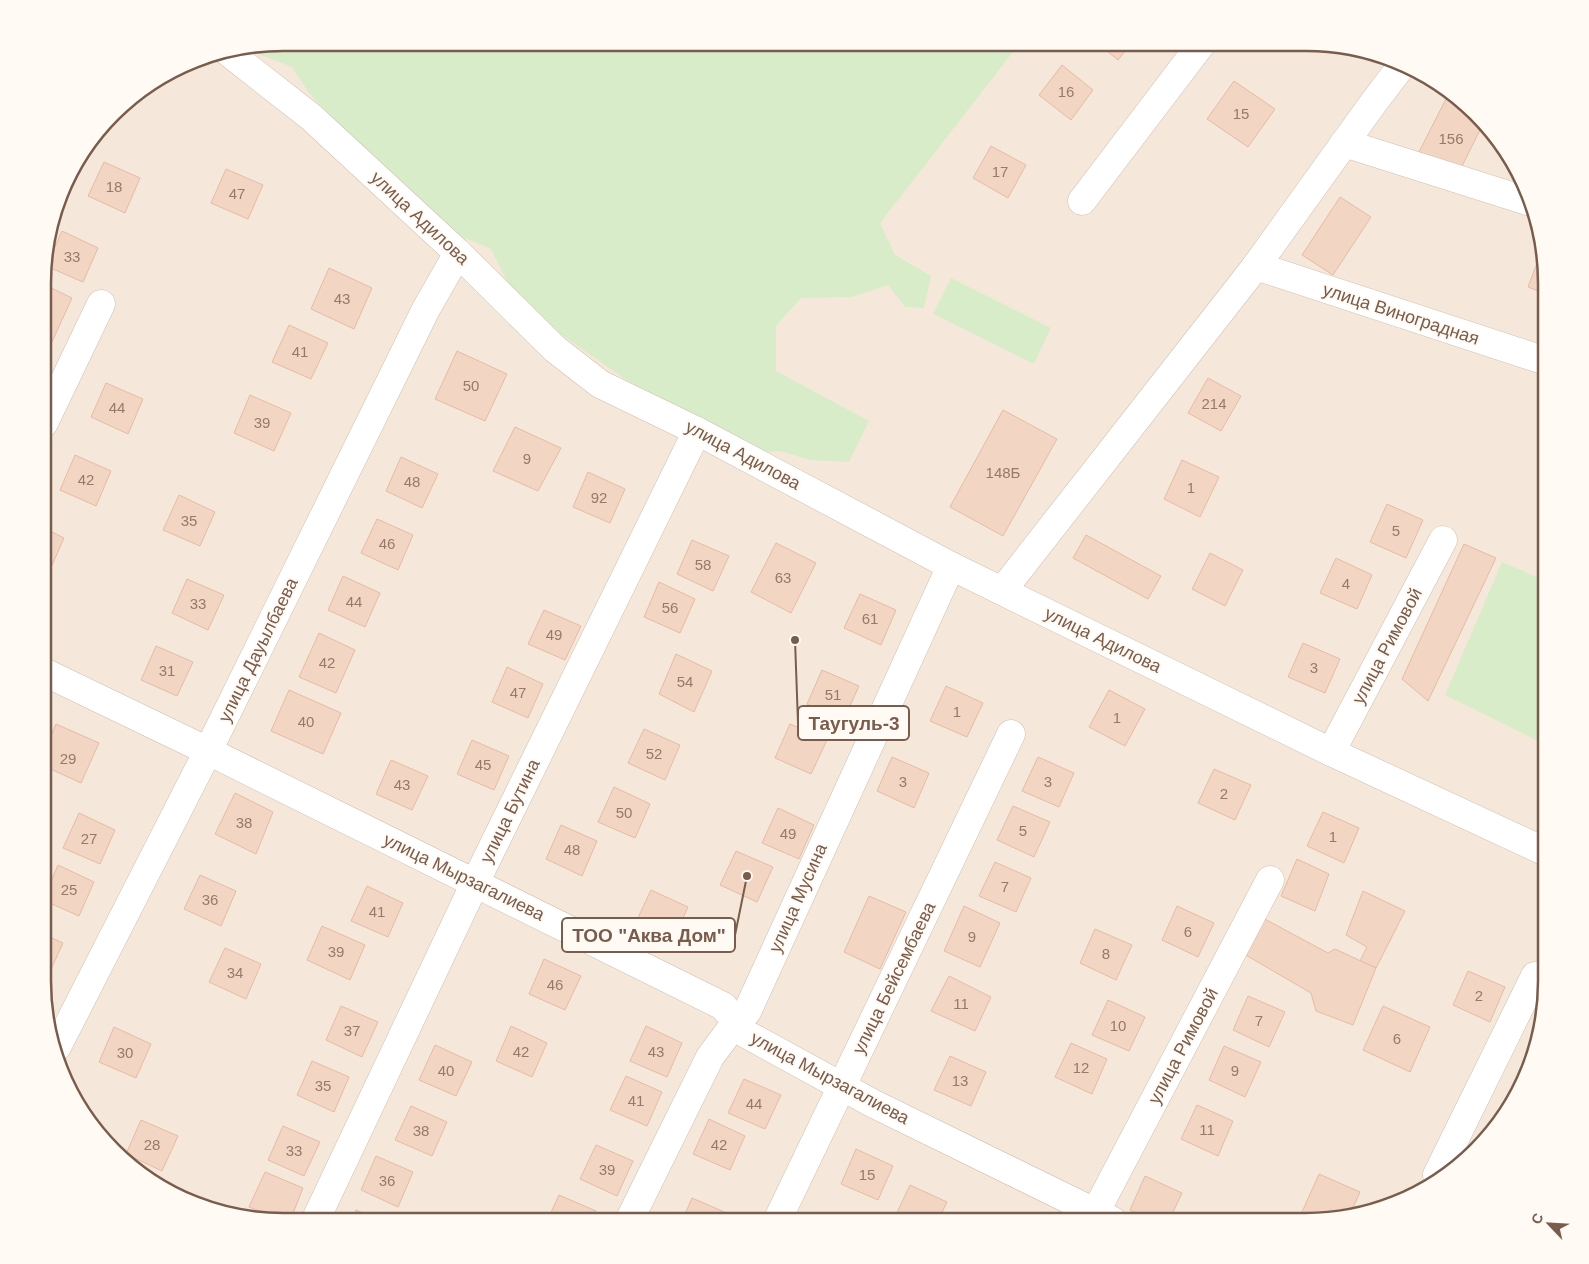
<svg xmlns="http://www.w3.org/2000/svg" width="1589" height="1264" font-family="Arial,sans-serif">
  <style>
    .residential { fill: #f5e8da }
    .green { fill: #d8ecc9 }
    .building { fill: #f3d5c3; stroke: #e6bba3 }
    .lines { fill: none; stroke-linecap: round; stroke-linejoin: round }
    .minor-casing { stroke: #d1beb0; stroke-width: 29 }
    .minor { stroke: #fff; stroke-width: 28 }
    .labels { text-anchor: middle; stroke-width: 4; stroke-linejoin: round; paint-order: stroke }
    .number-label { font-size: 15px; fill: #987a6a }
    .street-label { font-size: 18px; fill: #7a5c4d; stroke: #fffaf3 }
    .rim { fill: none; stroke: #7a5c4d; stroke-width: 2.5 }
    .leader { fill: none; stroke: #7a5c4d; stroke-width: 2 }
    .callout-dot { fill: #7a5c4d; stroke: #fffaf3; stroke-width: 2 }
    .callout { fill: #fffaf3; stroke: #7a5c4d; stroke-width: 2 }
    .callout-label { font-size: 19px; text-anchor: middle; font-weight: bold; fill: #7a5c4d }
  </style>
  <rect width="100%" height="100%" fill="#fdf6ec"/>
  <!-- residential -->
  <path class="residential" d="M284 43H1321L1398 61 1465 103 1522 177 1546 283V996L1528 1073 1486 1140 1398 1203 1305 1221H268L191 1203 124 1161 67 1087 43 997 45 252 75 163 125 102 206 55Z"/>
  <!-- green -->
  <g class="green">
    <path d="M284 43H1020L880 223 895 255 931 276 924 308 905 307 888 285 852 297 801 298 776 326V371L869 421 849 462 810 460 780 451 760 453 648 395 519 305 491 249 439 227 309 93 292 67 245 49Z"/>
    <path d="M951 278 1051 328 1034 364 933 314Z"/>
    <path d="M1502 562 1546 581V745L1445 695Z"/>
  </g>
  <!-- building -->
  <g class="building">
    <path d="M1097 43H1131L1118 60Z"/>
    <path d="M1286 43H1301L1295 50Z"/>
    <path d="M1062 65 1093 90 1071 120 1039 95Z"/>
    <path d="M1234 81 1275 109 1248 147 1207 119Z"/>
    <path d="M1449 93 1465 103 1482 126 1459 172 1419 152Z"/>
    <path d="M991 146 1026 165 1008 198 973 178Z"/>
    <path d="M104 162 140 178 125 213 88 196Z"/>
    <path d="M226 169 263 185 248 219 211 203Z"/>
    <path d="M1340 197 1371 217 1333 275 1302 255Z"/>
    <path d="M62 231 98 248 83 282 46 266Z"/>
    <path d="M1540 255 1546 283V294L1528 287Z"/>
    <path d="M329 268 372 288 354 329 311 309Z"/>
    <path d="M45 285 72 298 51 344 44 341Z"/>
    <path d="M289 325 328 343 311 379 272 362Z"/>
    <path d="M457 351 507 374 485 421 435 399Z"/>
    <path d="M1208 378 1241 396 1221 431 1188 413Z"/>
    <path d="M106 383 143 399 128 434 91 417Z"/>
    <path d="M250 395 291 413 274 451 234 433Z"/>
    <path d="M1003 410 1057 439 1003 536 950 507Z"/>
    <path d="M515 427 561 448 538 491 493 471Z"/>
    <path d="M75 455 111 471 96 506 60 490Z"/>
    <path d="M401 457 438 474 422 508 386 491Z"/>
    <path d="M1182 460 1219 477 1200 517 1164 499Z"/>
    <path d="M588 472 625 489 610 523 573 507Z"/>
    <path d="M179 495 215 512 200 546 163 530Z"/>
    <path d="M1387 504 1423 520 1406 558 1370 542Z"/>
    <path d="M377 519 413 535 398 570 361 553Z"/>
    <path d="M44 528 64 538 49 572 44 570Z"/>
    <path d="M1086 535 1161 576 1148 599 1073 558Z"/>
    <path d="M692 540 729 556 713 591 677 574Z"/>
    <path d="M776 543 816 563 791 613 751 592Z"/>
    <path d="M1464 544 1496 558 1428 701 1402 679Z"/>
    <path d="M1210 553 1243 570 1225 606 1192 589Z"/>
    <path d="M1336 558 1372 575 1357 609 1320 593Z"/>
    <path d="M343 576 380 593 365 627 328 610Z"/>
    <path d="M187 579 224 595 208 630 172 613Z"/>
    <path d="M659 582 695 599 680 633 644 617Z"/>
    <path d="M860 594 896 610 881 645 844 628Z"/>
    <path d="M544 610 581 626 565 660 528 644Z"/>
    <path d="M319 633 355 650 336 693 299 677Z"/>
    <path d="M1303 643 1340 659 1325 693 1288 677Z"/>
    <path d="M156 646 193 662 177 696 141 680Z"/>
    <path d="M676 654 712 671 694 712 659 694Z"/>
    <path d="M507 667 543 684 528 718 492 702Z"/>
    <path d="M822 670 859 686 843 721 807 704Z"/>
    <path d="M946 686 983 703 967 737 930 721Z"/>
    <path d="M289 690 341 713 323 754 271 731Z"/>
    <path d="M1109 690 1145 709 1125 746 1089 727Z"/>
    <path d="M56 724 99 743 81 783 44 766V752Z"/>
    <path d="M790 724 827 740 811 774 775 758Z"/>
    <path d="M644 729 680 745 665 780 628 763Z"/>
    <path d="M472 740 509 756 494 790 457 774Z"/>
    <path d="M892 757 929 773 914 808 877 791Z"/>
    <path d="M1038 757 1074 773 1059 807 1022 791Z"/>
    <path d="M391 760 428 776 412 810 376 794Z"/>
    <path d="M1214 769 1251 785 1235 820 1198 803Z"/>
    <path d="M614 787 650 804 635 838 598 822Z"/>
    <path d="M235 793 273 812 256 854 215 834Z"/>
    <path d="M1013 806 1050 822 1034 857 997 840Z"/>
    <path d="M778 808 814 825 799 859 762 843Z"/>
    <path d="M1323 812 1359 828 1344 863 1307 846Z"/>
    <path d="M79 813 115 830 100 864 63 848Z"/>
    <path d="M561 825 597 841 582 876 546 859Z"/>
    <path d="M736 851 773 867 757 902 720 885Z"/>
    <path d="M1297 859 1329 874 1315 911 1281 896Z"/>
    <path d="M995 862 1031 878 1016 912 979 896Z"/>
    <path d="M58 865 94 882 79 916 43 900Z"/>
    <path d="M200 875 236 891 221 926 184 909Z"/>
    <path d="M367 886 403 903 388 937 351 921Z"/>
    <path d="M651 890 688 907 672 941 635 924Z"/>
    <path d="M1363 891 1405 911 1376 968 1360 961 1367 947 1346 935Z"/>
    <path d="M869 896 906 912 880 969 844 952Z"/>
    <path d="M964 906 1000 923 980 967 944 951Z"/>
    <path d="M1177 906 1214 923 1198 957 1162 940Z"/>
    <path d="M1261 917 1328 953 1335 949 1376 968 1353 1025 1316 1011 1311 993 1244 954Z"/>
    <path d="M322 926 365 945 350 980 307 960Z"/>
    <path d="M1095 929 1132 945 1116 980 1080 963Z"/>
    <path d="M43 934 63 943 47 978 43 976Z"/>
    <path d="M225 948 261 964 246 999 209 982Z"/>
    <path d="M544 959 581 976 565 1010 529 994Z"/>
    <path d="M1468 971 1505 987 1490 1022 1453 1005Z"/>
    <path d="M949 976 991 997 975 1031 931 1011Z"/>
    <path d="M1248 996 1285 1012 1269 1047 1233 1030Z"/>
    <path d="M1546 996V997L1538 1032 1532 1029Z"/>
    <path d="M1108 1000 1145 1017 1129 1051 1092 1035Z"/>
    <path d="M341 1006 378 1022 362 1057 326 1040Z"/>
    <path d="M1383 1006 1430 1027 1410 1072 1363 1050Z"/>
    <path d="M511 1026 547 1043 532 1077 496 1061Z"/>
    <path d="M646 1026 682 1043 667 1077 630 1061Z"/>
    <path d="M114 1027 151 1044 136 1078 99 1062Z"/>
    <path d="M1071 1043 1107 1059 1092 1094 1055 1077Z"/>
    <path d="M435 1045 472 1062 456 1096 419 1080Z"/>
    <path d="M1224 1046 1261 1062 1245 1097 1209 1080Z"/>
    <path d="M950 1056 986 1072 971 1106 934 1090Z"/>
    <path d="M312 1061 349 1077 334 1112 297 1095Z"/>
    <path d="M1529 1063 1530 1064 1528 1073 1511 1100Z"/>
    <path d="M626 1076 662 1092 647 1126 610 1110Z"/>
    <path d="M744 1079 781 1095 765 1129 728 1113Z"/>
    <path d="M1197 1105 1233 1121 1218 1156 1181 1139Z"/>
    <path d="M411 1106 447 1122 432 1156 395 1140Z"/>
    <path d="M709 1119 745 1136 730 1170 693 1154Z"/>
    <path d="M141 1120 178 1136 162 1171 126 1154Z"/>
    <path d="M283 1126 320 1142 304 1176 268 1160Z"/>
    <path d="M596 1145 633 1161 617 1196 580 1179Z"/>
    <path d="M856 1149 893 1166 878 1200 841 1184Z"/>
    <path d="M376 1156 413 1172 398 1207 361 1190Z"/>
    <path d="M265 1172 303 1188 290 1221H286L249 1207Z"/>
    <path d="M1319 1174 1360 1192 1351 1212 1317 1219 1302 1212Z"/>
    <path d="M1145 1176 1182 1193 1169 1221H1154L1130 1210Z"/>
    <path d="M910 1185 947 1202 938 1221H898L894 1219Z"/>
    <path d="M559 1195 596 1211 591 1221H547Z"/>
    <path d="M692 1198 729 1214 726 1221H682Z"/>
    <path d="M356 1210 381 1221H351Z"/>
  </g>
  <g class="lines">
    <defs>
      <g id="minor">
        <path d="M228 52 311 117 458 253 555 349 600 384 697 431 951 566 1331 752 1546 852"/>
        <path d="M1344 143 1527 201"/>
        <path d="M1082 201 1202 43"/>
        <path d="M1256 266 1546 361"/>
        <path d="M44 423 101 304"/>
        <path d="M1002 591 1256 266 1374 102 1403 64"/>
        <path d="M44 672 208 751 723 1006 746 1034 874 1104 1113 1221"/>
        <path d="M1331 752 1443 540"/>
        <path d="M57 1047 208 751 426 309 458 253"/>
        <path d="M1437 1175 1535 976"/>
        <path d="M1095 1213 1270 880"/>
        <path d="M315 1221 475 883 697 431"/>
        <path d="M629 1221 710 1057 736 1022 747 1012 951 566"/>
        <path d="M777 1221 1011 734"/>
      </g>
    </defs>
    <!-- minor casing -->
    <use href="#minor" class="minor-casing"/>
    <!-- minor -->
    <use href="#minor" class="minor"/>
  </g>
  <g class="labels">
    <!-- number labels -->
    <g class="number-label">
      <text x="1066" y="97">16</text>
      <text x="1241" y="119">15</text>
      <text x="1451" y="144">156</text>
      <text x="1000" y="177">17</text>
      <text x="114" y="192">18</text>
      <text x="237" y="199">47</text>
      <text x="72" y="262">33</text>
      <text x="342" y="304">43</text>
      <text x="300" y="357">41</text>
      <text x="471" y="391">50</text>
      <text x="1214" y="409">214</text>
      <text x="117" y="413">44</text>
      <text x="262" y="428">39</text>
      <text x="527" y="464">9</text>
      <text x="1003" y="478">148Б</text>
      <text x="86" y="485">42</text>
      <text x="412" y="487">48</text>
      <text x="1191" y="493">1</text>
      <text x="599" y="503">92</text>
      <text x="189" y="526">35</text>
      <text x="1396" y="536">5</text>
      <text x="387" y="549">46</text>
      <text x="703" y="570">58</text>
      <text x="783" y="583">63</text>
      <text x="1346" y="589">4</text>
      <text x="354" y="607">44</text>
      <text x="198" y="609">33</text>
      <text x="670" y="613">56</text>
      <text x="870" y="624">61</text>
      <text x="554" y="640">49</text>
      <text x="327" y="668">42</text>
      <text x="1314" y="673">3</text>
      <text x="167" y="676">31</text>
      <text x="685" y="687">54</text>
      <text x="518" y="698">47</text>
      <text x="833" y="700">51</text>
      <text x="957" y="717">1</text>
      <text x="1117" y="723">1</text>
      <text x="306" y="727">40</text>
      <text x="654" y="759">52</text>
      <text x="68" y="764">29</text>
      <text x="483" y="770">45</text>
      <text x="903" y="787">3</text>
      <text x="1048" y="787">3</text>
      <text x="402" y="790">43</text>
      <text x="1224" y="799">2</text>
      <text x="624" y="818">50</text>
      <text x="244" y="828">38</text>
      <text x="1023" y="836">5</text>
      <text x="788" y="839">49</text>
      <text x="1333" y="842">1</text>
      <text x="89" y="844">27</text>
      <text x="572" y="855">48</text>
      <text x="1005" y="892">7</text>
      <text x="69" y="895">25</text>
      <text x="210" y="905">36</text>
      <text x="377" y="917">41</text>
      <text x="1188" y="937">6</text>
      <text x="972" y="942">9</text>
      <text x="336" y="957">39</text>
      <text x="1106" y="959">8</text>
      <text x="235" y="978">34</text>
      <text x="555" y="990">46</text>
      <text x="1479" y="1001">2</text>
      <text x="961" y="1009">11</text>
      <text x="1259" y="1026">7</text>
      <text x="1118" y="1031">10</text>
      <text x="352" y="1036">37</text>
      <text x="1397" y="1044">6</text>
      <text x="521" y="1057">42</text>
      <text x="656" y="1057">43</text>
      <text x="125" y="1058">30</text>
      <text x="1081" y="1073">12</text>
      <text x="446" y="1076">40</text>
      <text x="1235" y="1076">9</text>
      <text x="960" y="1086">13</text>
      <text x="323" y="1091">35</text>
      <text x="636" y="1106">41</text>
      <text x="754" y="1109">44</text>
      <text x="1207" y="1135">11</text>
      <text x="421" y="1136">38</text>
      <text x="152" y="1150">28</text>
      <text x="719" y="1150">42</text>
      <text x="294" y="1156">33</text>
      <text x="607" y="1175">39</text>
      <text x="867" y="1180">15</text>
      <text x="387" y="1186">36</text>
    </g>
    <!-- street labels -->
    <g class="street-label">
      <text transform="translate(420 218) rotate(43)" y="6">улица Адилова</text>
      <text transform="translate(1401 314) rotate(18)" y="6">улица Виноградная</text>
      <text transform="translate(743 455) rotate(28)" y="6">улица Адилова</text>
      <text transform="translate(1103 640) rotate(26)" y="6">улица Адилова</text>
      <text transform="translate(1387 646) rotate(-62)" y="6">улица Римовой</text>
      <text transform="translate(258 650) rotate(-64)" y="6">улица Дауылбаева</text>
      <text transform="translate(510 811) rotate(-64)" y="6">улица Бутина</text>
      <text transform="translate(464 877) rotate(26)" y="6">улица Мырзагалиева</text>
      <text transform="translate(798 898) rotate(-66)" y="6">улица Мусина</text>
      <text transform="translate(894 978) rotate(-64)" y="6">улица Бейсембаева</text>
      <text transform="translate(1183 1046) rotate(-62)" y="6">улица Римовой</text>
      <text transform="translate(830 1078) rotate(28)" y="6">улица Мырзагалиева</text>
    </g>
  </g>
  <!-- crop -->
  <path d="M0 0H1589V1264H0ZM283 51H1306A232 232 0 0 1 1538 283V981A232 232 0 0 1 1306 1213H283A232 232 0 0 1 51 981V283A232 232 0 0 1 283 51Z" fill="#fffaf3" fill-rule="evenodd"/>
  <path class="rim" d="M283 51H1306A232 232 0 0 1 1538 283V981A232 232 0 0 1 1306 1213H283A232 232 0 0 1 51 981V283A232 232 0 0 1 283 51Z"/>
  <!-- callouts -->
  <path class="leader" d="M795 640L798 723M747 876L735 935"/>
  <g class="callout-dot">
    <circle cx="795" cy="640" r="5"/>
    <circle cx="747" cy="876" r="5"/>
  </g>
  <g class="callout">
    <rect x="798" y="706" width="111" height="34" rx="5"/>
    <rect x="562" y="918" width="173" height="34" rx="5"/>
  </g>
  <g class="callout-label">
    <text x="854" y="730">Таугуль-3</text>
    <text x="649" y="942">ТОО "Аква Дом"</text>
  </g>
  <!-- north arrow -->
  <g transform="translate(1549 1224) rotate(295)" stroke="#fffaf3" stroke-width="4" paint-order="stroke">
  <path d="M0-4L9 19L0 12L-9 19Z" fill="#7a5c4d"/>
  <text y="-8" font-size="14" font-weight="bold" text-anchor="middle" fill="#7a5c4d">С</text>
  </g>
</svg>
